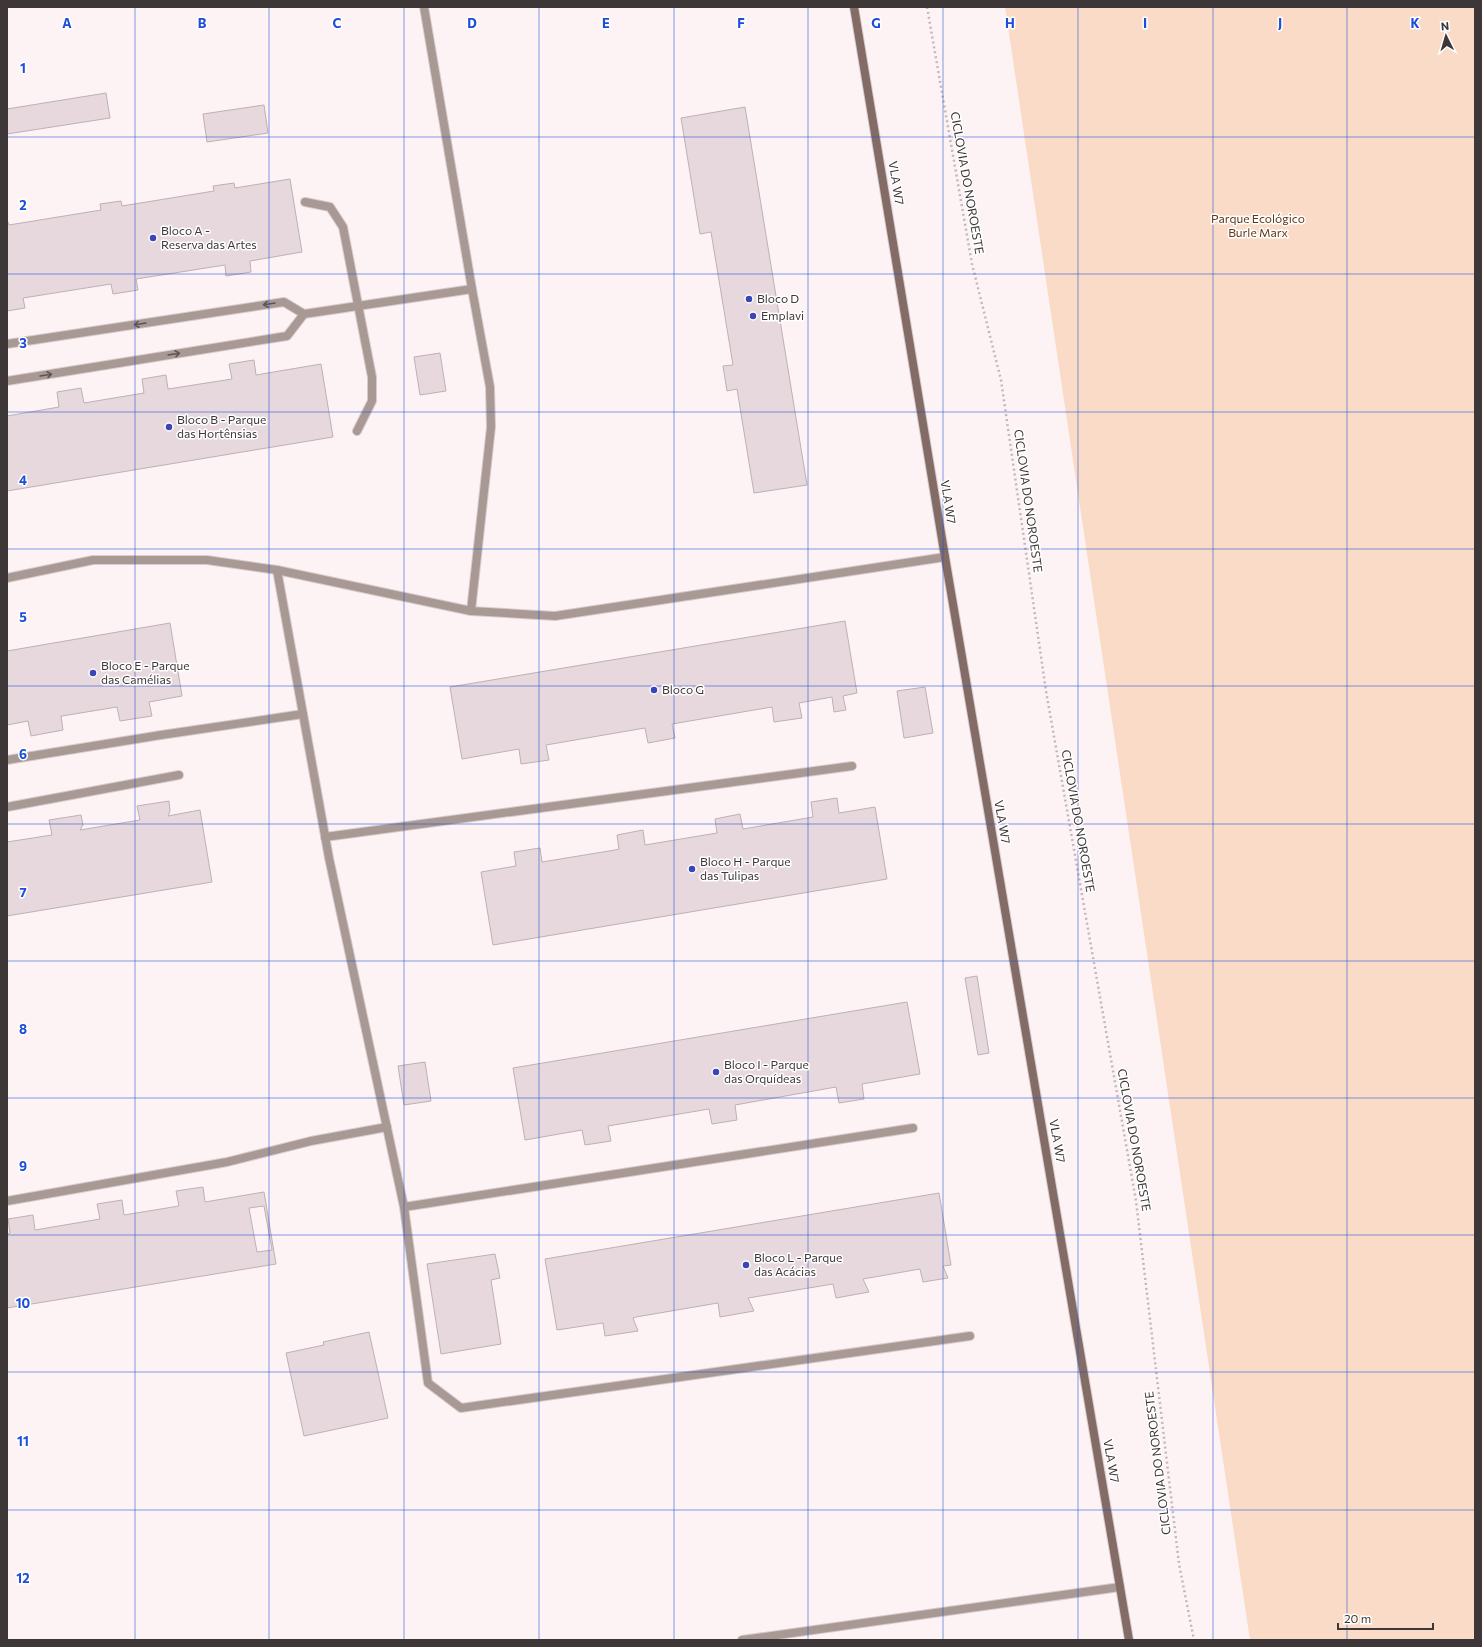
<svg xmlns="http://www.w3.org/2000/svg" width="1482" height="1647" font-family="Commissioner,sans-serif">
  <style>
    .green { fill: #f9dbc7 }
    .building { fill: #e7d8dd; stroke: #beb0b5; fill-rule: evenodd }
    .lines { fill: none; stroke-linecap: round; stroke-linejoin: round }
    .service-casing { stroke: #d7cdce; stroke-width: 10 }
    .minor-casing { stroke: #d7cdce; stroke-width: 10 }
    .secondary-casing { stroke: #d7cdce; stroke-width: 10 }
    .path { stroke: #c1b8b9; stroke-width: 2.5; stroke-dasharray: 2 3; stroke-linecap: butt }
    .service { stroke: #a99994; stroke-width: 8 }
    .minor { stroke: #a99994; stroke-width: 8 }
    .secondary { stroke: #836c66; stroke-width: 8 }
    .oneway { stroke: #5e5454 }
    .grid { fill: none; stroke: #1d4ed8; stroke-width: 1; stroke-opacity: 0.55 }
    .poi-dot { fill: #3945b8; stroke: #fff; stroke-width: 1.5 }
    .labels { text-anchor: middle; stroke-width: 3; stroke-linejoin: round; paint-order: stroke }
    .street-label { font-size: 12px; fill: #3e3738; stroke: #fff }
    .park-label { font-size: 12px; fill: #603617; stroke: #fff }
    .poi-label { font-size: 12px; fill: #3e3738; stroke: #fff; text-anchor: start }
    .grid-label { font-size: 13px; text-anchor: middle; font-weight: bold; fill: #1d4ed8; stroke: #fff; stroke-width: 3; stroke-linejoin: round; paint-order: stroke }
  </style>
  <rect width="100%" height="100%" fill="#fdf3f4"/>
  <!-- green -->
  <path class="green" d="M1005 7H1475V1640H1250Z"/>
  <!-- building -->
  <g class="building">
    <path d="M106 93 110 118 7 134V109Z"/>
    <path d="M264 105 268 133 207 142 203 114Z"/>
    <path d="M745 107 807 485 754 493 737 389 727 391 723 366 733 365 711 232 700 234 681 118Z"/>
    <path d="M290 179 302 252 250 261 251 272 226 276 225 265 136 279 138 290 113 294 111 284 23 298 25 308 7 311V220L9 225 101 210 100 204 121 201 122 206 214 191 213 186 234 183 235 188Z"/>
    <path d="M440 353 446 391 420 395 414 357Z"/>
    <path d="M254 360 256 375 321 364 333 437 7 491V416L59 407 57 392 81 388 84 403 144 393 142 379 166 375 168 389 232 379 229 364Z"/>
    <path d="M845 621 857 693 843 696 846 710 834 712 832 697 799 703 802 718 774 722 772 707 672 724 675 738 648 743 645 728 546 745 549 760 521 764 519 749 462 759 450 687Z"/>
    <path d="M170 623 182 696 149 702 152 716 120 721 117 707 62 716H61L63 730 31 736 28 721 7 725V651Z"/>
    <path d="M925 687 933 733 904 738 897 691Z"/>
    <path d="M837 798 839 813 875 807 887 879 493 945 481 872 516 866 514 852 540 848 542 862 615 850 619 849 617 835 643 830 645 845 717 833 715 819 740 814 743 829 813 817 811 802Z"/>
    <path d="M169 801 170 811 168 816 200 810 212 882 7 916V842L52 835 49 820 81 815 83 825 80 830 140 820 137 806Z"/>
    <path d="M977 976 989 1053 978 1055 965 978Z"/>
    <path d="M907 1002 920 1074 862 1084 864 1099 839 1103 836 1087 735 1105 737 1120 712 1124 709 1109 608 1126 611 1141 585 1145 582 1130 525 1140 513 1068Z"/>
    <path d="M425 1062 431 1101 404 1105 398 1066Z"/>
    <path d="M203 1187 205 1202 264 1192 276 1264 7 1308V1234L10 1233 8 1219 33 1215 35 1230 100 1219 97 1204 122 1200 124 1215 179 1206 176 1191ZM264 1206 272 1250 257 1252 249 1208Z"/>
    <path d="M939 1193 951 1265 943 1266 948 1278 923 1282 920 1269 863 1279 869 1292 836 1298 833 1284 748 1298 754 1311 720 1317 718 1303 636 1317 633 1318 638 1331 605 1336 603 1323 557 1330 545 1259Z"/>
    <path d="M495 1254 500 1278 491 1280 501 1344 441 1354 427 1264Z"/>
    <path d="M369 1332 388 1418 304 1436 286 1353 324 1345 323 1342Z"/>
  </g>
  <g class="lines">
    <defs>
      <path id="service" d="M7 1201 227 1162 311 1141 387 1127"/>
      <g id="minor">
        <path d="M424 7 472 289 490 387 491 427 471 611"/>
        <path d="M305 202 330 207 343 227 372 377V401L357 431"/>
        <path d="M7 344 284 302 304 314"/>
        <path d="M7 381 287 336 304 314 472 289"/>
        <path d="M277 570 329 858 404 1207 428 1383 461 1408 970 1336"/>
        <path d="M7 578 93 560H207L277 570 471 611 555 616 945 557"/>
        <path d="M7 760 161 735 303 714"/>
        <path d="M7 807 179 775"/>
        <path d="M325 837 852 766"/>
        <path d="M404 1207 913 1128"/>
        <path d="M742 1640 1120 1587"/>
      </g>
      <path id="secondary" d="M854 7 945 557 1129 1640"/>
    </defs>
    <!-- service casing -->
    <use href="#service" class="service-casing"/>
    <!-- minor casing -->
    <use href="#minor" class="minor-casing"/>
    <!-- secondary casing -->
    <use href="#secondary" class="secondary-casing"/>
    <!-- path -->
    <path class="path" d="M927 7 972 264 1001 380 1046 691 1136 1201 1179 1564 1194 1640"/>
    <!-- service -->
    <use href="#service" class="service"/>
    <!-- minor -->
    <use href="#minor" class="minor"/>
    <!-- secondary -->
    <use href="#secondary" class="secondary"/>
  </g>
  <!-- one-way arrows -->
  <defs><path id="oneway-shaft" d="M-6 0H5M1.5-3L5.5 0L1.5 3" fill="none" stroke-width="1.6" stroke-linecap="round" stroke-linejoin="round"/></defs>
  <g class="oneway">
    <use href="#oneway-shaft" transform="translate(269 304) rotate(171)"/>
    <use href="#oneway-shaft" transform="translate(140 324) rotate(171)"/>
    <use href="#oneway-shaft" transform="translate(174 354) rotate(-9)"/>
    <use href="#oneway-shaft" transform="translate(46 375) rotate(-9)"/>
  </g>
  <!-- grid -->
  <path class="grid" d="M135 7V1640M269 7V1640M404 7V1640M539 7V1640M674 7V1640M808 7V1640M943 7V1640M1078 7V1640M1213 7V1640M1347 7V1640M7 137H1475M7 274H1475M7 412H1475M7 549H1475M7 686H1475M7 824H1475M7 961H1475M7 1098H1475M7 1235H1475M7 1372H1475M7 1510H1475"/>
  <!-- markers -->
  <g class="poi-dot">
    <circle cx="153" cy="238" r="4"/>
    <circle cx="749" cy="299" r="4"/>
    <circle cx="753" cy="316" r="4"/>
    <circle cx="169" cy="427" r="4"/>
    <circle cx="93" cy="673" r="4"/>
    <circle cx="654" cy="690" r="4"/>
    <circle cx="692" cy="869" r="4"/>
    <circle cx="716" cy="1072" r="4"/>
    <circle cx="746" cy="1265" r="4"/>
  </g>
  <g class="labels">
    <!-- street labels -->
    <g class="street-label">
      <text transform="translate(896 183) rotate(81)" y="4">VLA W7</text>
      <text transform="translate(967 183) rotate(80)" y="4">CICLOVIA DO NOROESTE</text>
      <text transform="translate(1028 501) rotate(82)" y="4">CICLOVIA DO NOROESTE</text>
      <text transform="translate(948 502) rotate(81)" y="4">VLA W7</text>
      <text transform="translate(1078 821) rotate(80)" y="4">CICLOVIA DO NOROESTE</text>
      <text transform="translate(1002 822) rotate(80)" y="4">VLA W7</text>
      <text transform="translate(1134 1140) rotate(80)" y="4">CICLOVIA DO NOROESTE</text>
      <text transform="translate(1057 1141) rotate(80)" y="4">VLA W7</text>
      <text transform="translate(1111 1461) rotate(80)" y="4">VLA W7</text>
      <text transform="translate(1158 1463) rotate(-97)" y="4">CICLOVIA DO NOROESTE</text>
    </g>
    <!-- park labels -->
    <g class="park-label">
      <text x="1258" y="223">Parque Ecológico<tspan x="1258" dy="14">Burle Marx</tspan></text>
    </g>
    <!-- poi labels -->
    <g class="poi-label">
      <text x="161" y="235">Bloco A -<tspan x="161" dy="14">Reserva das Artes</tspan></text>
      <text x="757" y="303">Bloco D</text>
      <text x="761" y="320">Emplavi</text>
      <text x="177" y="424">Bloco B - Parque<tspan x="177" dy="14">das Hortênsias</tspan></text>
      <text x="101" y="670">Bloco E - Parque<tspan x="101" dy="14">das Camélias</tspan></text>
      <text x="662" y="694">Bloco G</text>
      <text x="700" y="866">Bloco H - Parque<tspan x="700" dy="14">das Tulipas</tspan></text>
      <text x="724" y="1069">Bloco I - Parque<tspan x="724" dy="14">das Orquídeas</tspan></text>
      <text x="754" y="1262">Bloco L - Parque<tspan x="754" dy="14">das Acácias</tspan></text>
    </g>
  </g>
  <g class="grid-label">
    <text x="67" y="28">A</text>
    <text x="202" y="28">B</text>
    <text x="337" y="28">C</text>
    <text x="472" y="28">D</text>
    <text x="606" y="28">E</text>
    <text x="741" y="28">F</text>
    <text x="876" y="28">G</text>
    <text x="1010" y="28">H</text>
    <text x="1145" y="28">I</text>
    <text x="1280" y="28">J</text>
    <text x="1415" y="28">K</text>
    <text x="23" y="73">1</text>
    <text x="23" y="210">2</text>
    <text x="23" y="348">3</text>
    <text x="23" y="485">4</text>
    <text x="23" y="622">5</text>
    <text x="23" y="759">6</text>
    <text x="23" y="897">7</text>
    <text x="23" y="1034">8</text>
    <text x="23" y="1171">9</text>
    <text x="23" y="1308">10</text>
    <text x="23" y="1446">11</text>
    <text x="23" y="1583">12</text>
  </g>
  <!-- border -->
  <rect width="1482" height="1647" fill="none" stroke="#3e3738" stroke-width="16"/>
  <!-- north arrow -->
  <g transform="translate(1446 36) rotate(355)" stroke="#ffffff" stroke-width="3" paint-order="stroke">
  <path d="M0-3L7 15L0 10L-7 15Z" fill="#3e3738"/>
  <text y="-6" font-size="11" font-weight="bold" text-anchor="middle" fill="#3e3738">N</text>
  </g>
  <!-- scale -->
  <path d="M1338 1623v6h95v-6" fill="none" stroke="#3e3738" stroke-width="2"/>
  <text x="1344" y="1623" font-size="12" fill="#3e3738" stroke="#ffffff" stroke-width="3" paint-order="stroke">20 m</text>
</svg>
